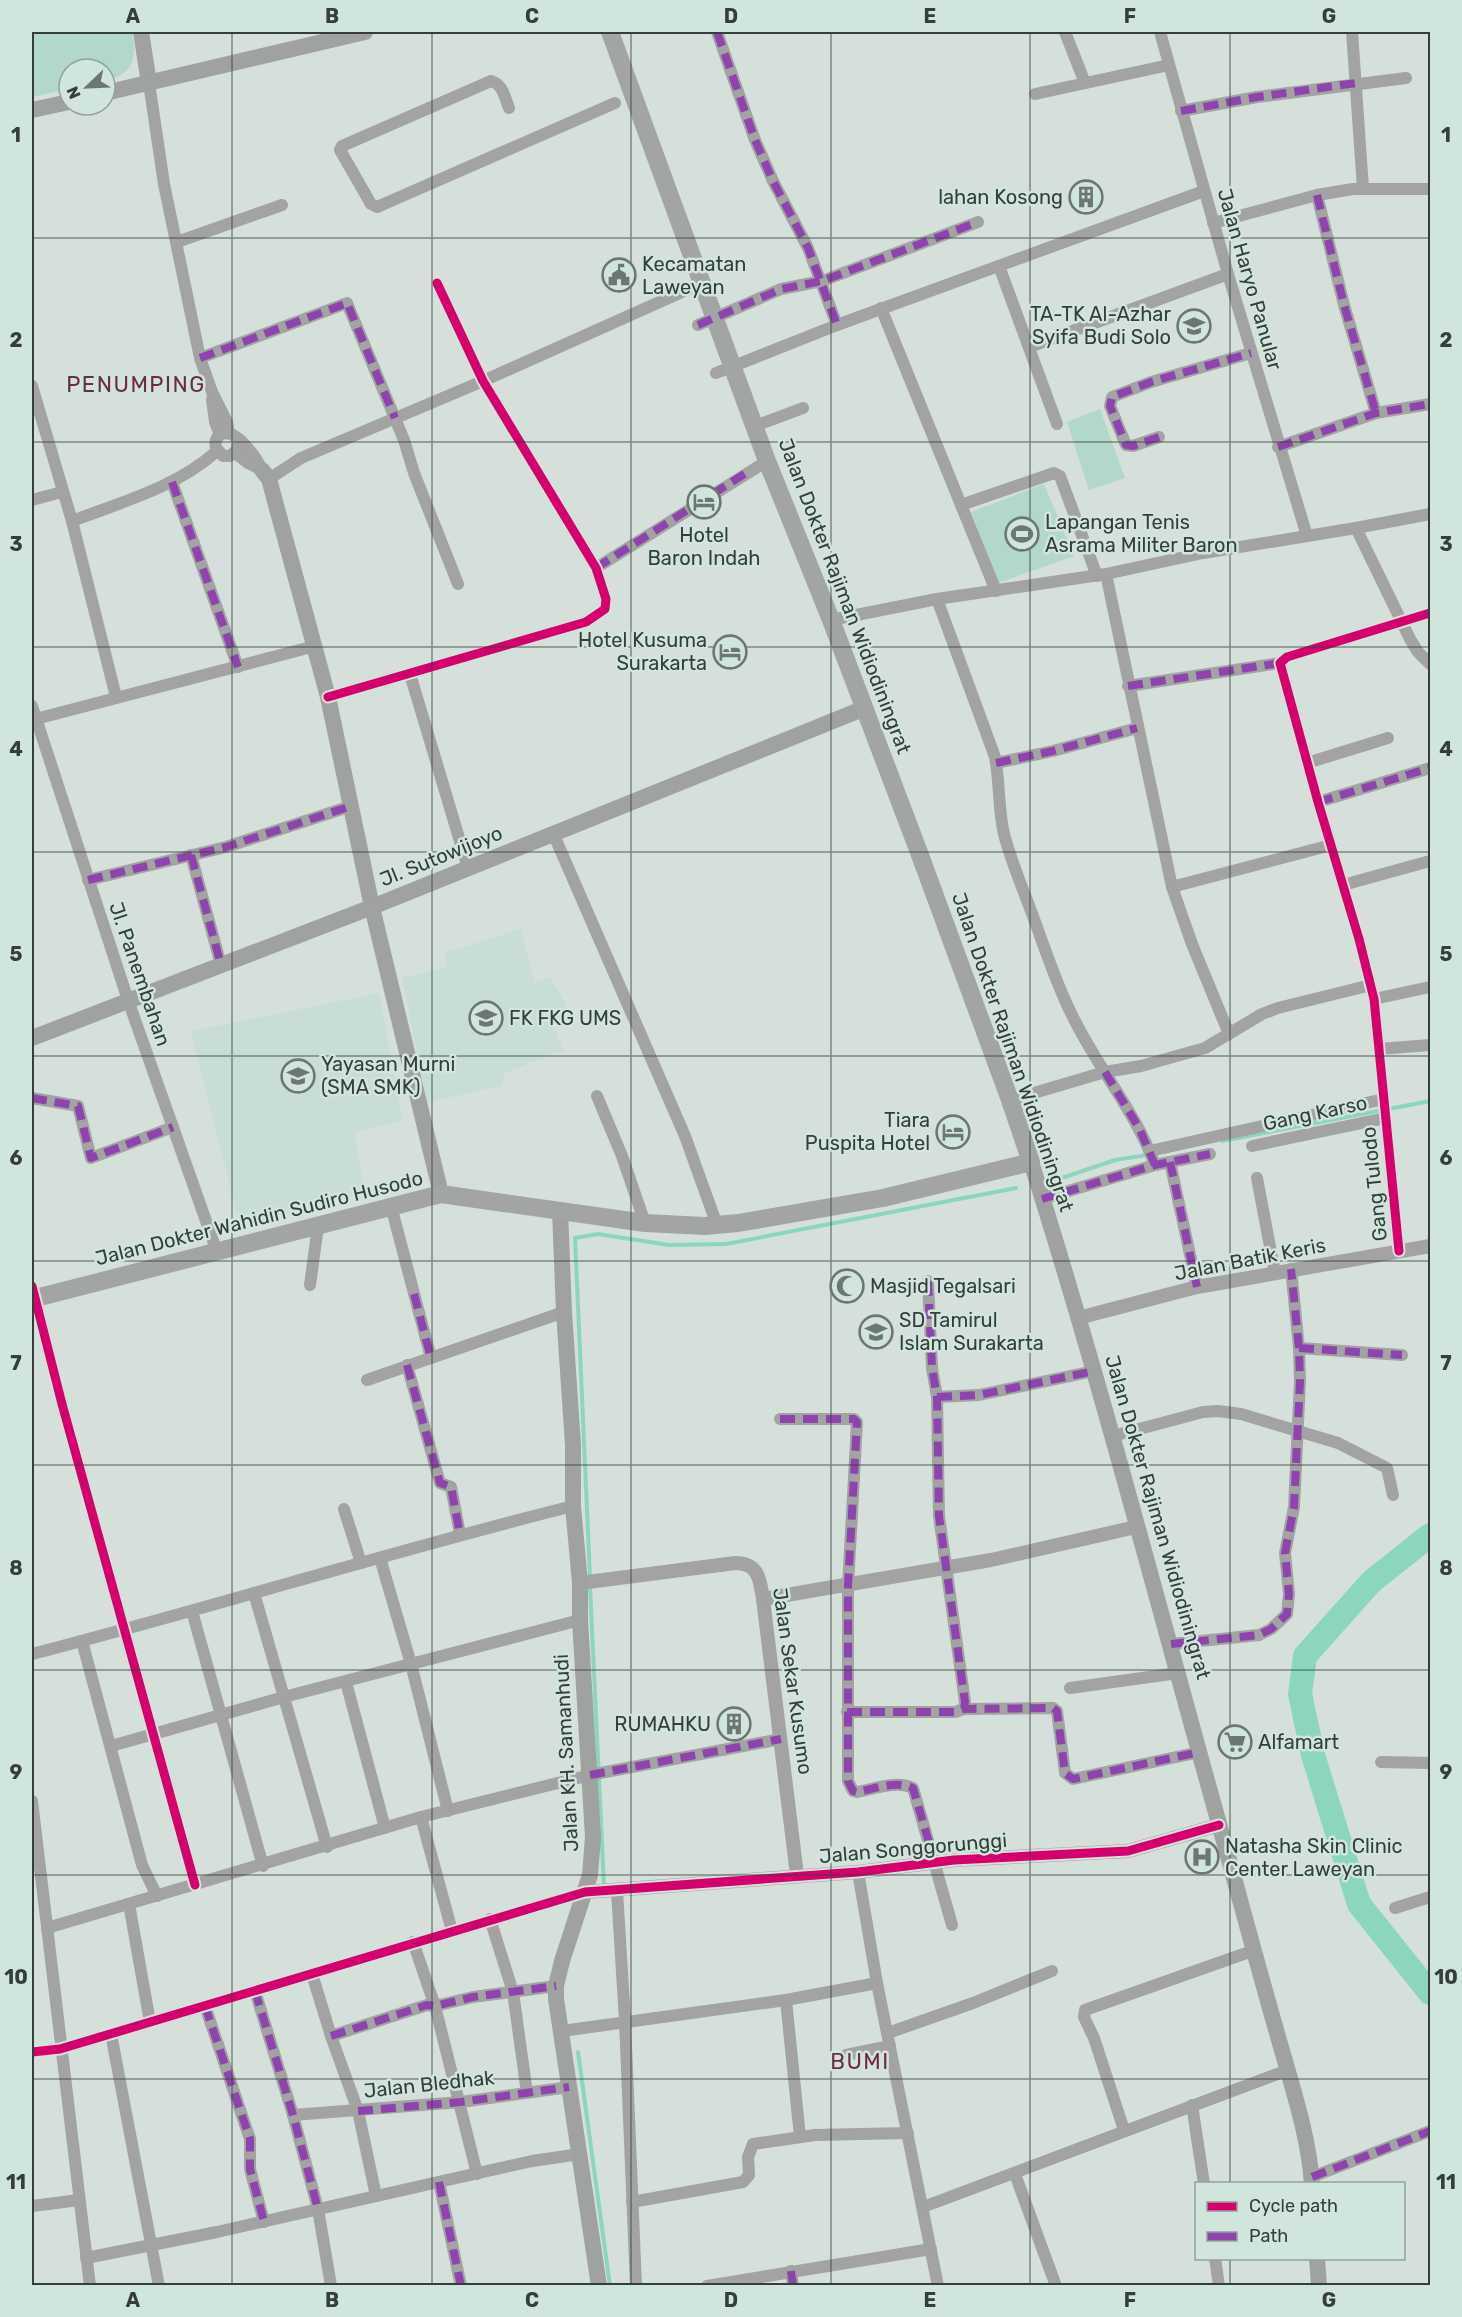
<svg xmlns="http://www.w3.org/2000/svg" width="1462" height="2317" font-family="Rubik,sans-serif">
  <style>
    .built { fill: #c8ded4 }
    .green { fill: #b1d8c8 }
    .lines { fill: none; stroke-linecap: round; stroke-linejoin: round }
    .stream { stroke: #8cd6bb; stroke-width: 4 }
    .river { stroke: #8cd6bb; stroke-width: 24 }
    .minor { stroke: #a2a3a2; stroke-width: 12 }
    .tertiary { stroke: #a2a3a2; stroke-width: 14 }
    .secondary { stroke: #a0a2a0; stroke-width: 16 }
    .primary { stroke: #a2a5a4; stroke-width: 18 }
    .quiet { stroke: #8e44ad; stroke-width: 8; stroke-dasharray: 15 8; stroke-linecap: butt }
    .cycleway-casing { stroke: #d0e5dc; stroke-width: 13 }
    .cycleway { stroke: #d6006c; stroke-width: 9 }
    .grid { fill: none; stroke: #353e3a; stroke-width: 1.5; stroke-opacity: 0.55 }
    .labels { text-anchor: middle; stroke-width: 5; stroke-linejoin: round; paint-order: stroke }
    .poi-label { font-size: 20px; fill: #353e3a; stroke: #d0e5dc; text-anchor: start }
    .street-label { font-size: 20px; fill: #353e3a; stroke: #d0e5dc }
    .quarter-label { font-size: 22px; letter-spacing: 1.5px; fill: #6f2b44; stroke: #d0e5dc }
    .neatline { fill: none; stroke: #353e3a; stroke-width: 2 }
    .grid-label { font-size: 20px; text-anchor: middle; font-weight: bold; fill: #353e3a }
  </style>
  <rect width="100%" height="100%" fill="#d5e0db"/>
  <!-- built -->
  <g class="built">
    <path d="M521 929 534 983 550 977 571 1014 552 1022 563 1050 505 1073 502 1085 427 1103 402 978 447 967 444 953Z"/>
    <path d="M379 993 403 1121 354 1132 365 1192 240 1227 191 1031Z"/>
  </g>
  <!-- green -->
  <g class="green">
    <path d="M32 32H132C137 58 134 74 105 81V69H69V89L32 97Z"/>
    <path d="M1100 409 1125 478 1089 490 1067 422Z"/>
    <path d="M1044 484 1074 556 998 583 971 512Z"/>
  </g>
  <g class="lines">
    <!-- stream -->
    <g class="stream">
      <path d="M1222 1141 1430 1101"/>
      <path d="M1056 1180 1115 1160 1147 1155"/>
      <path d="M590 1578 575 1238 598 1234 669 1245 726 1244 1016 1188"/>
      <path d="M590 1586 604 1887"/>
      <path d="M578 2052 610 2286"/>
    </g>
    <!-- river -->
    <path class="river" d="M1430 1535 1371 1582 1305 1656 1300 1694 1313 1755 1359 1904 1430 1993"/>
    <!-- minor -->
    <g class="minor">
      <path d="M717 32 755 140 773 181 808 248 837 325"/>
      <path d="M1065 32 1085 83"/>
      <path d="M1160 32 1228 274 1307 536"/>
      <path d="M1352 32 1363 188"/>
      <path d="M149 83 164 184 200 358 212 392 227 422 229 433"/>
      <path d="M1035 94 1169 65"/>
      <path d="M509 108C505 98 503 84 491 81L342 146 340 150 371 204 377 207 615 103"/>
      <path d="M1181 111 1257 97 1406 78"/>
      <path d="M1317 195 1344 305 1376 413"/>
      <path d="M1213 223 1317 195 1353 189H1430"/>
      <path d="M177 242 282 205"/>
      <path d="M999 266 1057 424"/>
      <path d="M881 308 996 591"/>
      <path d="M698 325 781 289 822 281 978 222"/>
      <path d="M1029 347 1228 274"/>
      <path d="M200 358 347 303 404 440 414 473 458 584"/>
      <path d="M716 373 837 325 1204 191"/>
      <path d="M32 386 72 521 116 697"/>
      <path d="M212 399 215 422 220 435"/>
      <path d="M755 426 803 408"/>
      <path d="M1159 437 1133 446 1126 445 1110 406 1112 397 1151 382 1251 353"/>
      <path d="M238 441 237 450 230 456H223L216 448C215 443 215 438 220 435 235 425 257 459 262 470"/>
      <path d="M1278 447 1376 413 1430 404"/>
      <path d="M235 453 248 463 262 470"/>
      <path d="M269 479 301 458 483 381 702 283"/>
      <path d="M172 482 238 667"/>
      <path d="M32 500 62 492"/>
      <path d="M961 505 1054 473 1060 476 1097 576"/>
      <path d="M72 521C122 502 177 487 217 451"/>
      <path d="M1356 528 1410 639 1418 652 1430 664"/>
      <path d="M596 568 767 461"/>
      <path d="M1106 574 1172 887 1192 944 1229 1034"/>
      <path d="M937 599 995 757C1000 783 998 809 1004 834 1011 861 1022 886 1031 911 1044 945 1055 981 1071 1013 1096 1066 1135 1110 1155 1165"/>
      <path d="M831 620 937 599 1106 574 1203 553 1356 528 1430 514"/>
      <path d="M410 674 468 868"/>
      <path d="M1128 686 1280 663"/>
      <path d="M328 697 586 622 605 609 606 599 596 568 483 381 437 283"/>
      <path d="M32 706 128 1000 217 1252"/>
      <path d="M32 720 315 646"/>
      <path d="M996 763 1053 751 1137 728"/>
      <path d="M1307 763 1388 738"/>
      <path d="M1318 802 1430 768"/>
      <path d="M553 833 685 1136 717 1225"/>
      <path d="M191 855 221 965"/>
      <path d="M88 880 226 847 351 806"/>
      <path d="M1343 885 1430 861"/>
      <path d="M1172 887 1331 845"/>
      <path d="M1374 999 1430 987"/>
      <path d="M1379 1049 1430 1045"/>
      <path d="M597 1096 622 1156 645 1223"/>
      <path d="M32 1098 78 1106 91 1158 173 1127"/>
      <path d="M1010 1100 1105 1072 1141 1066 1205 1048 1262 1014 1278 1008 1371 985"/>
      <path d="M1252 1146 1386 1118"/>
      <path d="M1150 1151 1384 1099"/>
      <path d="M1170 1162 1197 1287"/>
      <path d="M1257 1178 1275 1273"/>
      <path d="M1042 1199 1155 1165 1210 1154"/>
      <path d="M391 1206 431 1358"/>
      <path d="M1399 1251 1374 999 1359 939 1318 802 1280 663 1287 657 1430 613"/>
      <path d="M928 1281 932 1368 937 1397 939 1516 965 1702 964 1709"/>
      <path d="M310 1285 318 1226"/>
      <path d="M32 1286 62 1404 195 1885"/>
      <path d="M1299 1348 1402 1355"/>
      <path d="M407 1365 440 1483 451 1487 460 1534"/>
      <path d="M367 1380 564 1312"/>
      <path d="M937 1397 979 1395 1094 1371"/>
      <path d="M780 1419H854L857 1422 848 1586V1781L853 1791 857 1792C874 1789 897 1780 913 1788L952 1925"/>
      <path d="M1113 1436 1203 1412 1218 1411 1241 1414 1338 1443 1387 1468 1393 1495"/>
      <path d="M344 1509 361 1563"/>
      <path d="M380 1558 411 1664 448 1811"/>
      <path d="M254 1593 327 1847"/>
      <path d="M192 1611 263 1866"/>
      <path d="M82 1641 142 1865 157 1896"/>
      <path d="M1171 1644 1259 1635 1271 1629 1287 1614 1289 1594 1285 1553 1294 1507 1300 1381 1299 1348 1291 1269"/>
      <path d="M32 1654C213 1607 392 1551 573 1506"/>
      <path d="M346 1682 385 1828"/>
      <path d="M1070 1688 1178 1673"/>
      <path d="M847 1712H955L964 1709 1053 1708 1057 1711 1065 1773 1073 1779 1200 1752"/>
      <path d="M111 1746 284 1697 580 1620"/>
      <path d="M1381 1762 1430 1763"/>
      <path d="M32 1801 90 2286"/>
      <path d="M421 1817 452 1931"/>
      <path d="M858 1872 877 1983 938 2286"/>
      <path d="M617 1891 625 2021 636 2286"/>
      <path d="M129 1904 150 2022"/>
      <path d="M1395 1908 1430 1897"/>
      <path d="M490 1919 513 1992 527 2093"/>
      <path d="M47 1928 421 1817 590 1775 781 1739"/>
      <path d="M413 1942 435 2006 477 2174"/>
      <path d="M312 1974 331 2036 358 2111 376 2196"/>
      <path d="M255 1991 293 2115 318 2209 331 2286"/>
      <path d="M786 2000 800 2137"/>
      <path d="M205 2006 250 2139V2169L264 2222"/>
      <path d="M562 2031 786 2000 877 1983"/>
      <path d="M888 2033 973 2003 1052 1971"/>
      <path d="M111 2034 159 2286"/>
      <path d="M331 2036 427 2005 435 2006 473 1997 556 1986"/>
      <path d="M32 2052 60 2049 585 1892"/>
      <path d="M846 2055 890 2046"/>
      <path d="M1192 2105 1204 2184"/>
      <path d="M293 2115 461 2102 569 2087"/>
      <path d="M1124 2130 1094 2038 1084 2017 1085 2010 1255 1950"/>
      <path d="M1015 2174 1056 2286"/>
      <path d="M1312 2177 1430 2131"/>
      <path d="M439 2182 461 2286"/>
      <path d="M632 2202 743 2182 749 2175 748 2157 753 2144 815 2135 908 2133"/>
      <path d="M32 2206 79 2200"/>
      <path d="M923 2207 1288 2070"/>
      <path d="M86 2258 217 2232 532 2161 580 2154"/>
      <path d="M1215 2258 1219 2286"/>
      <path d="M791 2271 793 2286"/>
      <path d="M707 2286 931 2249"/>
    </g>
    <!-- tertiary -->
    <g class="tertiary">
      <path d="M1078 1318 1197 1287 1430 1246"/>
      <path d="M580 1583 735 1563C759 1563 760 1580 763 1599L797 1875"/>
      <path d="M763 1599 991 1560 1136 1527"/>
      <path d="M585 1892 858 1872 954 1860 1128 1851 1219 1825"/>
    </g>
    <!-- secondary -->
    <g class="secondary">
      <path d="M141 32 149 83"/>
      <path d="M105 93 365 32"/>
      <path d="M32 110 69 102"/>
      <path d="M262 470 269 479 328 697 372 907 441 1194"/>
      <path d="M32 1038 372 907 865 708"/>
      <path d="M1031 1162C1102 1386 1160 1613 1223 1838 1243 1910 1262 1982 1283 2054 1295 2096 1309 2140 1312 2184"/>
      <path d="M560 1210 564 1312 573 1445V1506L580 1583V1620L593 1837 590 1875 562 1961 556 1986V1999L599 2286"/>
      <path d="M1317 2258 1319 2286"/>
    </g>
    <!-- primary -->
    <path class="primary" d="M32 1299 441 1194 645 1223 705 1226 738 1223 883 1198 1031 1162 1010 1100 920 855 831 620 767 461 610 32"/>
    <!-- quiet -->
    <g class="quiet">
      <path d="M717 32 755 140 773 181 808 248 837 325"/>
      <path d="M1181 111 1257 97 1356 83"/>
      <path d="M1317 195 1344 305 1376 413"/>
      <path d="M698 325 781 289 822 281 978 222"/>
      <path d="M200 358 347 303 395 418"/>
      <path d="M1159 437 1133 446 1126 445 1110 406 1112 397 1151 382 1251 353"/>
      <path d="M1278 447 1376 413 1430 404"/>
      <path d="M172 482 238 667"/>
      <path d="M596 568 749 471"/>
      <path d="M1128 686 1280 663"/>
      <path d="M996 763 1053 751 1137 728"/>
      <path d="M1318 802 1430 768"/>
      <path d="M191 855 221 965"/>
      <path d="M88 880 226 847 351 806"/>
      <path d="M1105 1072 1139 1128 1155 1165"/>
      <path d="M32 1098 78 1106 91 1158 173 1127"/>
      <path d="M1170 1162 1197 1287"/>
      <path d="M1042 1199 1155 1165 1210 1154"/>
      <path d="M928 1281 932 1368 937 1397 939 1516 965 1702 964 1709"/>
      <path d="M414 1294 431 1358"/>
      <path d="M1299 1348 1402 1355"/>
      <path d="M407 1365 440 1483 451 1487 460 1534"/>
      <path d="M937 1397 979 1395 1094 1371"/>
      <path d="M780 1419H854L857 1422 848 1586V1781L853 1791 857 1792C874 1789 897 1780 913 1788L935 1863"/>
      <path d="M1171 1644 1259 1635 1271 1629 1287 1614 1289 1594 1285 1553 1294 1507 1300 1381 1299 1348 1291 1269"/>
      <path d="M847 1712H955L964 1709 1053 1708 1057 1711 1065 1773 1073 1779 1200 1752"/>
      <path d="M590 1775 781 1739"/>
      <path d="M255 1991 293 2115 318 2209"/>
      <path d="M205 2006 250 2139V2169L264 2222"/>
      <path d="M331 2036 427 2005 435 2006 473 1997 556 1986"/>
      <path d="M358 2111 461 2102 569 2087"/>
      <path d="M1312 2177 1430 2131"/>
      <path d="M439 2182 461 2286"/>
      <path d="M791 2271 793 2286"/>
    </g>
    <defs>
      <g id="cycleway">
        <path d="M328 697 586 622 605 609 606 599 596 568 483 381 437 283"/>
        <path d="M1399 1251 1374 999 1359 939 1318 802 1280 663 1287 657 1430 613"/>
        <path d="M32 1286 62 1404 195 1885"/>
        <path d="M32 2052 60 2049 585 1892 858 1872 954 1860 1128 1851 1219 1825"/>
      </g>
    </defs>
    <!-- cycleway casing -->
    <use href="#cycleway" class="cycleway-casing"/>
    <!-- cycleway -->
    <use href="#cycleway" class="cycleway"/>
  </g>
  <!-- grid -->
  <path class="grid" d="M232 32V2286M432 32V2286M631 32V2286M831 32V2286M1030 32V2286M1230 32V2184M32 238H1430M32 442H1430M32 647H1430M32 852H1430M32 1056H1430M32 1261H1430M32 1465H1430M32 1670H1430M32 1875H1430M32 2079H1430M1230 2258V2286"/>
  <!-- icons -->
  <defs>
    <symbol id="building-ring" viewBox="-11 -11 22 22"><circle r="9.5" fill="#d0e5dc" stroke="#6d7772" stroke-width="1.5"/><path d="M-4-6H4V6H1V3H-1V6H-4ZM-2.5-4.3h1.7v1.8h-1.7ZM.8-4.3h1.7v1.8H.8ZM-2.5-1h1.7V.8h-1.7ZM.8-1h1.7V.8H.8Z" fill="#6d7772"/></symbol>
    <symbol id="civic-ring" viewBox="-11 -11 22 22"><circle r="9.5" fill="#d0e5dc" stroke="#6d7772" stroke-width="1.5"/><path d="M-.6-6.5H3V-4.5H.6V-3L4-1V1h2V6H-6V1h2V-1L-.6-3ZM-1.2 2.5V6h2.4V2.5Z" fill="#6d7772"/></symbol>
    <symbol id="school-ring" viewBox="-11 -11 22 22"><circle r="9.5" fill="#d0e5dc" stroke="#6d7772" stroke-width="1.5"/><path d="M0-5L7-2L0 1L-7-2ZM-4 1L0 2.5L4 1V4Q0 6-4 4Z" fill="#6d7772"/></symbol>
    <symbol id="hotel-ring" viewBox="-11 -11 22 22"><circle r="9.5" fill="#d0e5dc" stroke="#6d7772" stroke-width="1.5"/><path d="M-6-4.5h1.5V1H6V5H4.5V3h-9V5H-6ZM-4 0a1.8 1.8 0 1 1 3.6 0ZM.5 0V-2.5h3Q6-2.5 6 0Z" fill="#6d7772"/></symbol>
    <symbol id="stadium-ring" viewBox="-11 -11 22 22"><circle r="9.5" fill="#d0e5dc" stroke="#6d7772" stroke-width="1.5"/><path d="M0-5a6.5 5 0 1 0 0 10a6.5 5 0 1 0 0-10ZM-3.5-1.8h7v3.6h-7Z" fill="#6d7772"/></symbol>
    <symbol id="university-ring" viewBox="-11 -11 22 22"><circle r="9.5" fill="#d0e5dc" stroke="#6d7772" stroke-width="1.5"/><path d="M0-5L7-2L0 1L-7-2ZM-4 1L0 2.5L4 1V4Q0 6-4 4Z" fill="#6d7772"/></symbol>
    <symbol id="mosque-ring" viewBox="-11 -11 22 22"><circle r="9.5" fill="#d0e5dc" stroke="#6d7772" stroke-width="1.5"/><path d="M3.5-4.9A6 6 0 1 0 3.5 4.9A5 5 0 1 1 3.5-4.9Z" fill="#6d7772"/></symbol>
    <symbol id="supermarket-ring" viewBox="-11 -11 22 22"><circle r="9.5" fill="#d0e5dc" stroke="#6d7772" stroke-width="1.5"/><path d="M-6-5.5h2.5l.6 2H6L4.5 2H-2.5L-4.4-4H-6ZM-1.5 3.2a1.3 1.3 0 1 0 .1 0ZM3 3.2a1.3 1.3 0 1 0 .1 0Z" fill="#6d7772"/></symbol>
    <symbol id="hospital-ring" viewBox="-11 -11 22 22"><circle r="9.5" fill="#d0e5dc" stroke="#6d7772" stroke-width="1.5"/><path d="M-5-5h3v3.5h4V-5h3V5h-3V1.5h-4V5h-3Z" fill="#6d7772"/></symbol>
  </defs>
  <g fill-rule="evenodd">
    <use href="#building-ring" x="1067" y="178" width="38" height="38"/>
    <use href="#civic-ring" x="600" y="256" width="38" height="38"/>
    <use href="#school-ring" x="1175" y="307" width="38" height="38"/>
    <use href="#hotel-ring" x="685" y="483" width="38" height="38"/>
    <use href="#stadium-ring" x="1003" y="515" width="38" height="38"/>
    <use href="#hotel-ring" x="711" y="633" width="38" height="38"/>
    <use href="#university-ring" x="467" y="999" width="38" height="38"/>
    <use href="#school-ring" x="279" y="1057" width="38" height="38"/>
    <use href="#hotel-ring" x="934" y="1113" width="38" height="38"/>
    <use href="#mosque-ring" x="828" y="1267" width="38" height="38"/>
    <use href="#school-ring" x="857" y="1313" width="38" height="38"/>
    <use href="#building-ring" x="715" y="1705" width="38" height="38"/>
    <use href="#supermarket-ring" x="1216" y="1723" width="38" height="38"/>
    <use href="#hospital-ring" x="1183" y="1838" width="38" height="38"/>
  </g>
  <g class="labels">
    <!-- poi labels -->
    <g class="poi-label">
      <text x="1063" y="204" text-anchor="end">lahan Kosong</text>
      <text x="642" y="271">Kecamatan<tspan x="642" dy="23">Laweyan</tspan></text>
      <text x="1171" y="321" text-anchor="end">TA-TK Al-Azhar<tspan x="1171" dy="23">Syifa Budi Solo</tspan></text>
      <text x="1045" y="529">Lapangan Tenis<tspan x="1045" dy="23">Asrama Militer Baron</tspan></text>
      <text x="704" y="542" text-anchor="middle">Hotel<tspan x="704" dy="23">Baron Indah</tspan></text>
      <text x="707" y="647" text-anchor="end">Hotel Kusuma<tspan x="707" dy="23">Surakarta</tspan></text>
      <text x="509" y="1025">FK FKG UMS</text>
      <text x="321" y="1071">Yayasan Murni<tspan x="321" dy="23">(SMA SMK)</tspan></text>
      <text x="930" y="1127" text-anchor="end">Tiara<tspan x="930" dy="23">Puspita Hotel</tspan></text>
      <text x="870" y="1293">Masjid Tegalsari</text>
      <text x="899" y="1327">SD Tamirul<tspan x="899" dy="23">Islam Surakarta</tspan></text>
      <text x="711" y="1731" text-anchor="end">RUMAHKU</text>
      <text x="1258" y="1749">Alfamart</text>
      <text x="1225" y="1853">Natasha Skin Clinic<tspan x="1225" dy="23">Center Laweyan</tspan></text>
    </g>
    <!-- street labels -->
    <g class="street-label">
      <text transform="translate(1250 279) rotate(74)" y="7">Jalan Haryo Panular</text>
      <text transform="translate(845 596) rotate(69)" y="7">Jalan Dokter Rajiman Widiodiningrat</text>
      <text transform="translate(441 856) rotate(-22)" y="7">Jl. Sutowijoyo</text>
      <text transform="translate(140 974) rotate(71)" y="7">Jl. Panembahan</text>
      <text transform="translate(1013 1052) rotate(71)" y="7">Jalan Dokter Rajiman Widiodiningrat</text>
      <text transform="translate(1315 1113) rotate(-12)" y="7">Gang Karso</text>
      <text transform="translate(1374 1184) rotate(-96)" y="7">Gang Tulodo</text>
      <text transform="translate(259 1218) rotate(-14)" y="7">Jalan Dokter Wahidin Sudiro Husodo</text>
      <text transform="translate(1250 1259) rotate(-11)" y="7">Jalan Batik Keris</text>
      <text transform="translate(1158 1517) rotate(74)" y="7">Jalan Dokter Rajiman Widiodiningrat</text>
      <text transform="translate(793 1681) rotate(82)" y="7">Jalan Sekar Kusumo</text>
      <text transform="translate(566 1753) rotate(-93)" y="7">Jalan KH. Samanhudi</text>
      <text transform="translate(913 1848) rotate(-5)" y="7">Jalan Songgorunggi</text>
      <text transform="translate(429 2084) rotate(-6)" y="7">Jalan Bledhak</text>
    </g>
    <!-- quarter labels -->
    <g class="quarter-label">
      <text x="136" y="392">PENUMPING</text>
      <text x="860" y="2069">BUMI</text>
    </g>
  </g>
  <!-- border -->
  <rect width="1462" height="2317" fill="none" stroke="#d0e5dc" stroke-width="66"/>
  <!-- legend -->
  <rect x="1195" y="2182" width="210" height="78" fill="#d0e5dc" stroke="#92a29b" stroke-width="1.5"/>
  <rect x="1207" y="2202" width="30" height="9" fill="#d6006c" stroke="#92a29b" stroke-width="1.5"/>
  <text x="1249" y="2212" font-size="18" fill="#353e3a">Cycle path</text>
  <rect x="1207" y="2232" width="30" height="9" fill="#8e44ad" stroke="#92a29b" stroke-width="1.5"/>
  <text x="1249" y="2242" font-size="18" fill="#353e3a">Path</text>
  <!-- north arrow -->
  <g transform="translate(87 87) rotate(247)"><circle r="28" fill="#d0e5dc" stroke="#92a29b" stroke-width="1.5"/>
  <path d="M0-4.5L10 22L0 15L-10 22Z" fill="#6d7772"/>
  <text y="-9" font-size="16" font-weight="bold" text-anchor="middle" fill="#353e3a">N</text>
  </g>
  <rect x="33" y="33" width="1396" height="2251" class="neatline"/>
  <g class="grid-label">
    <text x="133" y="23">A</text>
    <text x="332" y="23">B</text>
    <text x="532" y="23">C</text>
    <text x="731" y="23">D</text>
    <text x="930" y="23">E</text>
    <text x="1130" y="23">F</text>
    <text x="1329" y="23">G</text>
    <text x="16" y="142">1</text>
    <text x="1446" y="142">1</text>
    <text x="16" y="347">2</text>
    <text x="1446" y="347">2</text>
    <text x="16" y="551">3</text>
    <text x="1446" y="551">3</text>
    <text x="16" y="756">4</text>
    <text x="1446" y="756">4</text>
    <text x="16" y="961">5</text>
    <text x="1446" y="961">5</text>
    <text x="16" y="1165">6</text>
    <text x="1446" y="1165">6</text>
    <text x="16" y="1370">7</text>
    <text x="1446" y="1370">7</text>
    <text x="16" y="1575">8</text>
    <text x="1446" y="1575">8</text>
    <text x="16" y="1779">9</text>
    <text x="1446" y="1779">9</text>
    <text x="16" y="1984">10</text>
    <text x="1446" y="1984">10</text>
    <text x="16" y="2189">11</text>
    <text x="1446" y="2189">11</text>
    <text x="133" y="2307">A</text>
    <text x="332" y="2307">B</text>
    <text x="532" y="2307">C</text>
    <text x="731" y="2307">D</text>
    <text x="930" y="2307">E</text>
    <text x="1130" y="2307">F</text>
    <text x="1329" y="2307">G</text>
  </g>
</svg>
